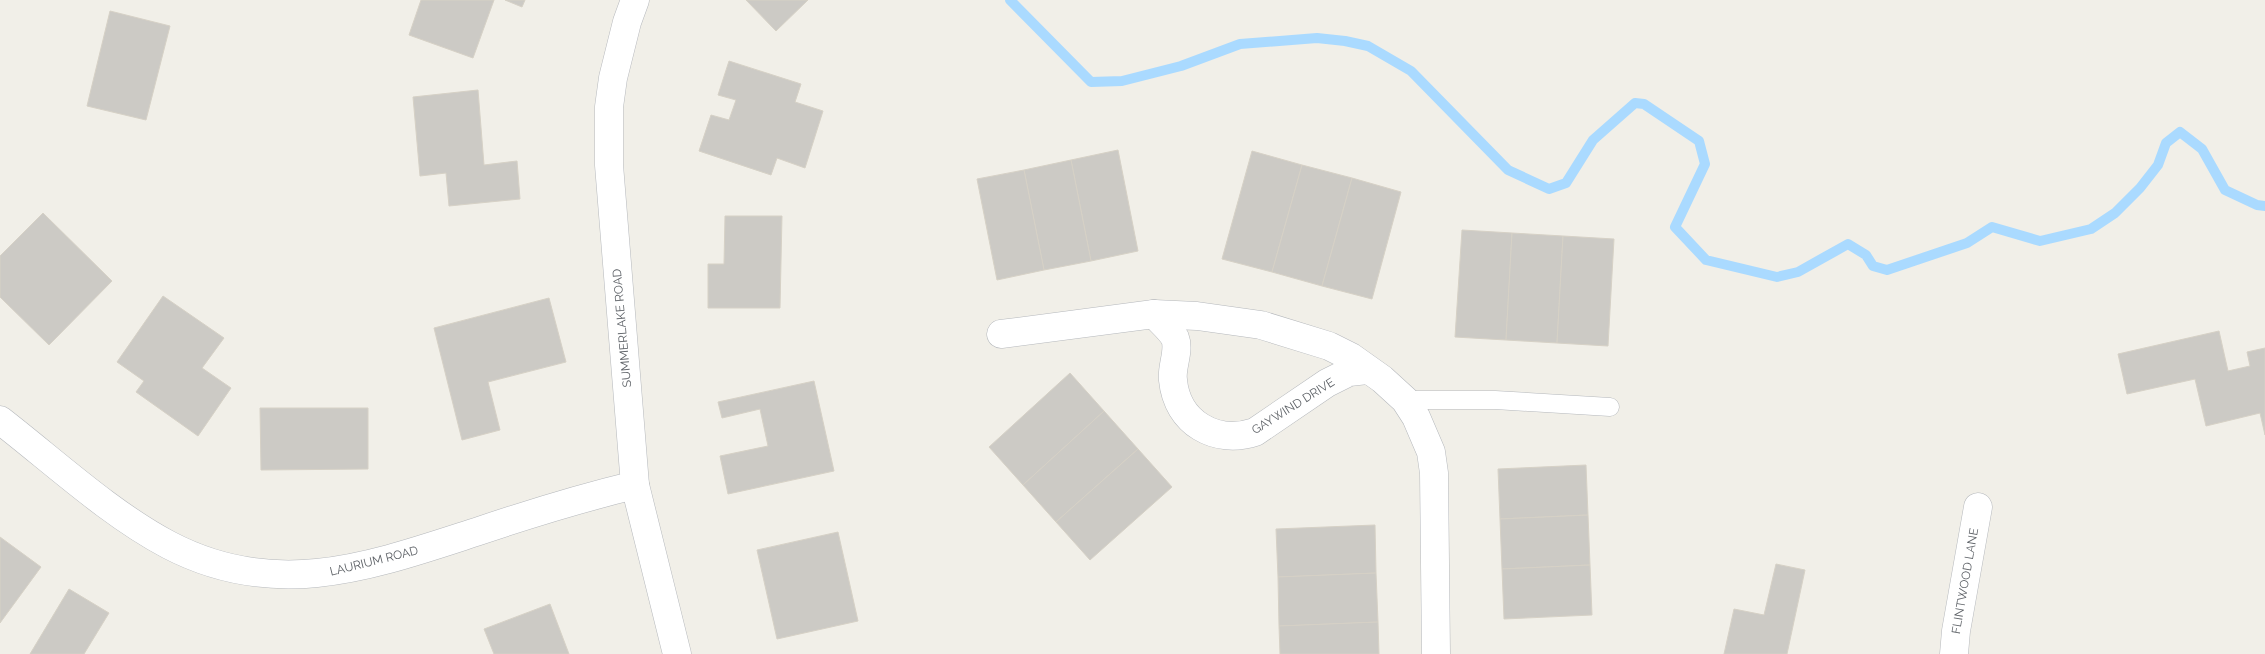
<svg xmlns="http://www.w3.org/2000/svg" width="2265" height="654" font-family="Raleway,sans-serif">
  <style>
    .lines { fill: none; stroke-linecap: round; stroke-linejoin: round }
    .stream { stroke: #aadaff; stroke-width: 10 }
    .building { fill: #cccac5; stroke: #d6d1c6 }
    .service-casing { stroke: #b5b8bc; stroke-width: 19 }
    .minor-casing { stroke: #b5b8bc; stroke-width: 29 }
    .service { stroke: #fff; stroke-width: 18 }
    .minor { stroke: #fff; stroke-width: 28 }
    .labels { text-anchor: middle; stroke-width: 4; stroke-linejoin: round; paint-order: stroke }
    .street-label { font-size: 12px; fill: #5f6368; stroke: #fff }
  </style>
  <rect width="100%" height="100%" fill="#f1efe8"/>
  <g class="lines">
    <!-- stream -->
    <path class="stream" d="M1010 0 1091 82 1122 81 1181 66 1240 44 1317 38 1345 41 1368 46 1411 71 1508 170 1549 189 1566 183 1593 140 1635 103 1644 104 1699 141 1705 164 1675 227 1706 260 1777 277 1798 272 1848 244 1866 255 1873 266 1887 270 1967 243 1992 227 2040 241 2091 229 2115 213 2140 188 2158 165 2166 143 2180 132 2202 149 2225 190 2257 205 2265 206"/>
  </g>
  <!-- building -->
  <g class="building">
    <path d="M421 0H494L473 58 409 35Z"/>
    <path d="M505 0H525L522 7Z"/>
    <path d="M746 0H808L776 31Z"/>
    <path d="M110 11 170 26 146 120 87 106Z"/>
    <path d="M729 61 801 84 795 102 823 111 805 168 777 158 771 175 699 151 711 115 729 120 736 100 718 95Z"/>
    <path d="M478 90 484 165 517 161 520 199 449 206 446 173 420 176 413 97Z"/>
    <path d="M1118 150 1138 251 1091 261 1071 160Z"/>
    <path d="M1252 151 1302 165 1272 272 1222 259Z"/>
    <path d="M1071 160 1091 261 1044 270 1024 170Z"/>
    <path d="M1302 165 1352 178 1322 286 1272 272Z"/>
    <path d="M1024 170 1044 270 997 280 977 179Z"/>
    <path d="M1352 178 1401 192 1372 299 1322 286Z"/>
    <path d="M43 213 112 281 49 345 0 297V256Z"/>
    <path d="M725 216H782L780 308H708V264H724Z"/>
    <path d="M1462 230 1512 233 1506 340 1455 337Z"/>
    <path d="M1512 233 1563 236 1557 343 1506 340Z"/>
    <path d="M1563 236 1614 239 1608 346 1557 343Z"/>
    <path d="M163 296 224 338 202 368 231 388 198 436 136 392 144 381 117 362Z"/>
    <path d="M549 298 566 362 488 382 500 430 462 440 434 328Z"/>
    <path d="M2219 331 2228 371 2250 366 2247 352 2265 348V435L2260 413 2206 426 2195 379 2127 394 2118 354Z"/>
    <path d="M1070 373 1104 411 1023 485 989 447Z"/>
    <path d="M814 381 834 471 728 494 720 456 768 446 760 409 722 418 718 402Z"/>
    <path d="M260 408H368V469L261 470Z"/>
    <path d="M1104 411 1138 449 1056 522 1023 485Z"/>
    <path d="M1138 449 1172 487 1090 560 1056 522Z"/>
    <path d="M1586 465 1588 515 1500 519 1498 469Z"/>
    <path d="M1588 515 1590 565 1502 569 1500 519Z"/>
    <path d="M1375 525 1376 573 1278 577 1276 529Z"/>
    <path d="M838 532 858 621 777 639 757 550Z"/>
    <path d="M0 537 41 567 0 623Z"/>
    <path d="M1776 564 1805 570 1787 654H1724L1734 609 1764 615Z"/>
    <path d="M1590 565 1592 615 1504 619 1502 569Z"/>
    <path d="M1376 573 1378 622 1279 626 1278 577Z"/>
    <path d="M69 589 109 613 84 654H30Z"/>
    <path d="M550 604 569 654H494L484 629Z"/>
    <path d="M1378 622 1379 654H1280L1279 626Z"/>
  </g>
  <g class="lines">
    <defs>
      <path id="service" d="M1405 400H1495L1610 407"/>
      <g id="minor">
        <path d="M635 0 627 22 613 78 609 107V165L635 485 677 654"/>
        <path d="M1154 314C1160 321 1171 330 1175 338 1180 351 1171 367 1173 380 1177 423 1216 445 1255 432L1327 383 1349 372 1367 370"/>
        <path d="M1001 334 1154 314 1197 316 1261 325 1329 346 1351 357 1382 379 1405 400 1416 417 1431 452 1434 473 1436 654"/>
        <path d="M0 420C53 461 110 514 169 545 276 601 371 566 476 532 529 514 581 498 635 485"/>
        <path d="M1954 654 1956 631 1978 507"/>
      </g>
    </defs>
    <!-- service casing -->
    <use href="#service" class="service-casing"/>
    <!-- minor casing -->
    <use href="#minor" class="minor-casing"/>
    <!-- service -->
    <use href="#service" class="service"/>
    <!-- minor -->
    <use href="#minor" class="minor"/>
  </g>
  <g class="labels">
    <!-- street labels -->
    <g class="street-label">
      <text transform="translate(622 328) rotate(-95)" y="4">SUMMERLAKE ROAD</text>
      <text transform="translate(1293 406) rotate(-32)" y="4">GAYWIND DRIVE</text>
      <text transform="translate(374 561) rotate(-14)" y="4">LAURIUM ROAD</text>
      <text transform="translate(1965 581) rotate(-80)" y="4">FLINTWOOD LANE</text>
    </g>
  </g>
</svg>
